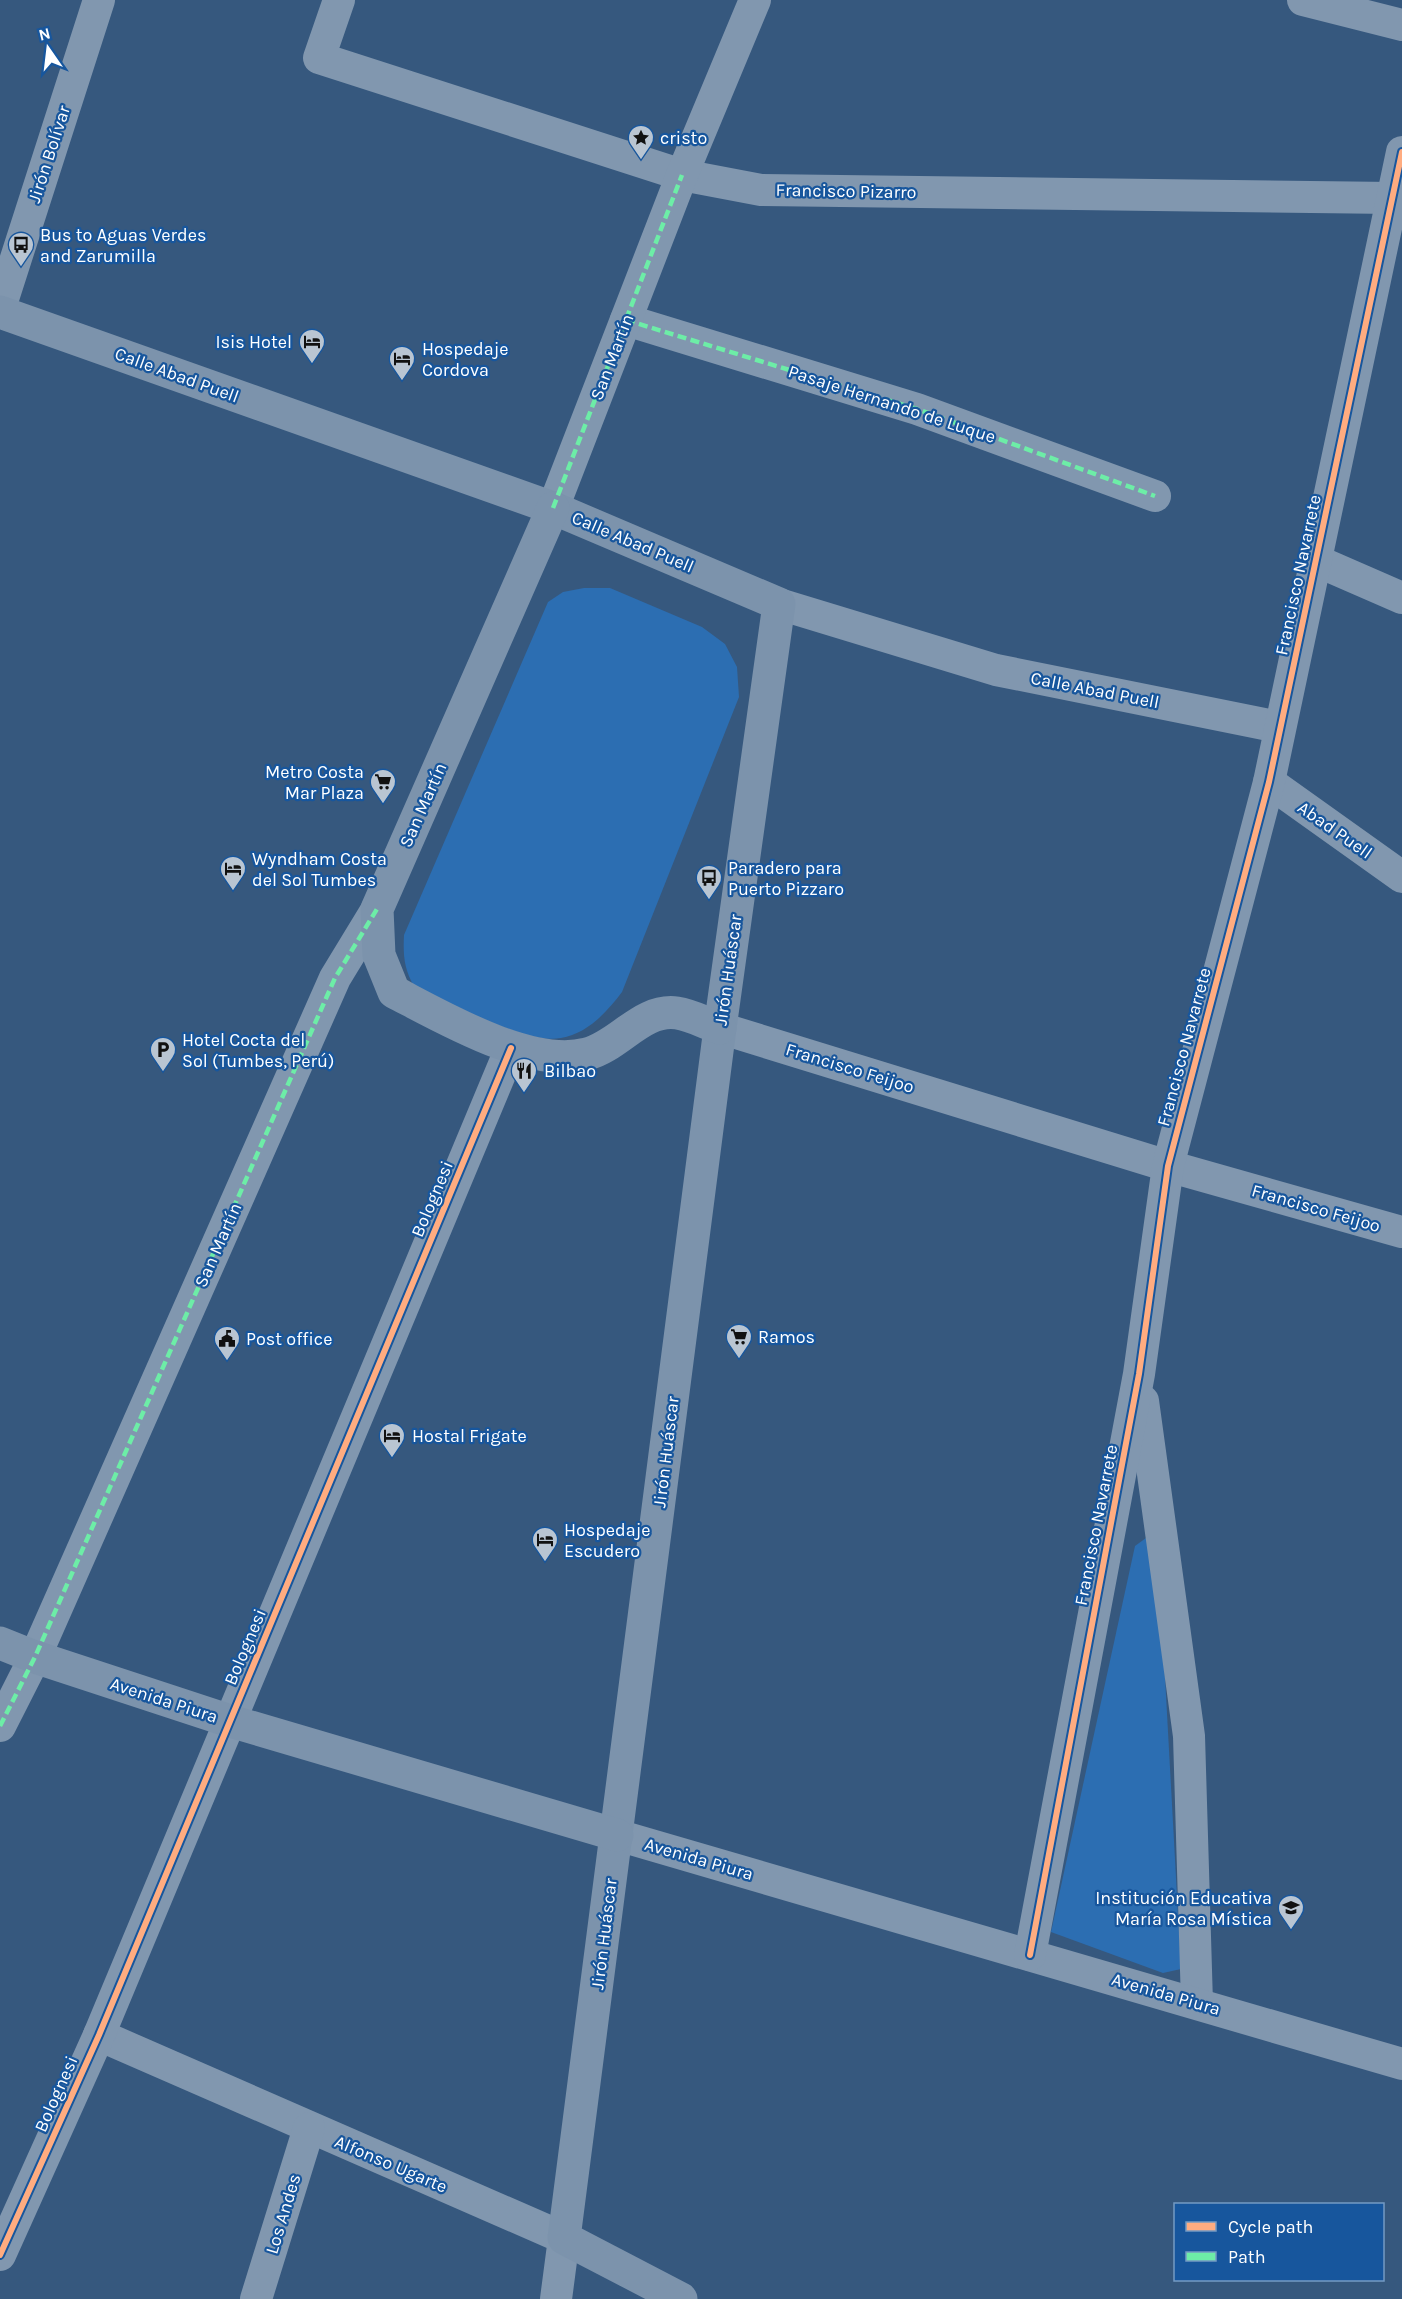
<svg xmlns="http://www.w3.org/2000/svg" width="1402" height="2299" font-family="Karla,sans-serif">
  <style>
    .green { fill: #2c6eb2 }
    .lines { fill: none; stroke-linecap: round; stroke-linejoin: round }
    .street { stroke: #8197af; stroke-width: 32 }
    .secondary { stroke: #7c93ac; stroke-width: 33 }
    .quiet { stroke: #6deda7; stroke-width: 4.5; stroke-dasharray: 9 4.5; stroke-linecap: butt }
    .cycleway-casing { stroke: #17569d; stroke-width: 10 }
    .cycleway { stroke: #ffac80; stroke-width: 6 }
    .labels { text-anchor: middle; stroke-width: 4.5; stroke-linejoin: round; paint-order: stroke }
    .poi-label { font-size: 18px; fill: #fff; stroke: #17569d; text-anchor: start }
    .street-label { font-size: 18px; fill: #fff; stroke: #17569d }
  </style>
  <rect width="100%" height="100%" fill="#36587e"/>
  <!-- green -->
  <g class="green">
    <path d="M584 588H610L702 627 725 644 737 667 739 697 622 992C607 1012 587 1034 561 1038 525 1045 449 1002 414 986 404 969 403 955 404 935L548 602 563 592Z"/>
    <path d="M1146 1538 1158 1549 1181 1969 1163 1973 1051 1932 1135 1546Z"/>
  </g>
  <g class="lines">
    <!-- street -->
    <g class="street">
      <path d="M339 0 319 58 682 175 761 190 1393 198"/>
      <path d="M1303 0 1402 25"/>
      <path d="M0 308 99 0"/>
      <path d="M626 320 917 409 1155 496"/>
      <path d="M553 508 682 175 755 0"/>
      <path d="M1317 561 1402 598"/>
      <path d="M779 604 996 670 1279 727"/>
      <path d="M1269 782 1402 877"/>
      <path d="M720 1028 1168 1166 1402 1232"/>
      <path d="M1143 1401 1189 1736 1197 2003"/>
      <path d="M0 1726 35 1657 335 978 377 909"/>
      <path d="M617 1835 1402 2064"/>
      <path d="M1030 1955 1139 1374 1168 1166 1269 782 1402 152"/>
      <path d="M99 2035 564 2238 556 2299"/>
      <path d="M0 2255 99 2035 511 1048"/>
      <path d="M256 2299 309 2128"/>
    </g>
    <!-- secondary -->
    <g class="secondary">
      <path d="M0 312 553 508 779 604 720 1028 564 2238 681 2299"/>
      <path d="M553 508 377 909 379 955 394 992C444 1018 531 1069 587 1054 619 1046 642 1008 677 1013 691 1015 706 1023 720 1028"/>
      <path d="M0 1643 35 1657 230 1721 617 1835"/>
    </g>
    <!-- quiet -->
    <g class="quiet">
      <path d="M626 320 917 409 1155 496"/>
      <path d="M553 508 682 175"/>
      <path d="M0 1726 35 1657 335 978 377 909"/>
    </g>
    <defs>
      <g id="cycleway">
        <path d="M1030 1955 1139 1374 1168 1166 1269 782 1402 152"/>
        <path d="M0 2255 99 2035 511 1048"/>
      </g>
    </defs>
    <!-- cycleway casing -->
    <use href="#cycleway" class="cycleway-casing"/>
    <!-- cycleway -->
    <use href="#cycleway" class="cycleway"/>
  </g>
  <!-- icons -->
  <defs>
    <symbol id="sight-pin" viewBox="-11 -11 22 30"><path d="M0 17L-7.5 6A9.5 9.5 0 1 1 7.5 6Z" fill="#b9c5d2" stroke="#17569d"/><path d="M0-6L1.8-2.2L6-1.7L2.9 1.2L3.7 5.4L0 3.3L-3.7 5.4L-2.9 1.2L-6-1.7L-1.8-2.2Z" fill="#111"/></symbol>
    <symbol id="bus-pin" viewBox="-11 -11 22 30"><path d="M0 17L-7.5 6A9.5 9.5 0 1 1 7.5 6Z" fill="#b9c5d2" stroke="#17569d"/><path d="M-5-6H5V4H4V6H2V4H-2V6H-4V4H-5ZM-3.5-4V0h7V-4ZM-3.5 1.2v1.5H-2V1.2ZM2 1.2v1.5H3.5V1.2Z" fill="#111"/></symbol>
    <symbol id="hotel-pin" viewBox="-11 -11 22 30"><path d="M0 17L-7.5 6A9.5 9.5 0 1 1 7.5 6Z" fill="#b9c5d2" stroke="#17569d"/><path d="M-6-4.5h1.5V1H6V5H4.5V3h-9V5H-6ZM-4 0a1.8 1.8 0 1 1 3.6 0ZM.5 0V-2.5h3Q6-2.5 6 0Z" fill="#111"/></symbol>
    <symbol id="supermarket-pin" viewBox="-11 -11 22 30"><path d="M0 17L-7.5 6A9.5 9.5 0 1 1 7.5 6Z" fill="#b9c5d2" stroke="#17569d"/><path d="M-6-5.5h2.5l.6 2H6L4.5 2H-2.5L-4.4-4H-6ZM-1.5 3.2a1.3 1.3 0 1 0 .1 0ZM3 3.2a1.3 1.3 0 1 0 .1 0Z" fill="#111"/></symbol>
    <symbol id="parking-pin" viewBox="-11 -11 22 30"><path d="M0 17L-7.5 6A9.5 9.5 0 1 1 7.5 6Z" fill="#b9c5d2" stroke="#17569d"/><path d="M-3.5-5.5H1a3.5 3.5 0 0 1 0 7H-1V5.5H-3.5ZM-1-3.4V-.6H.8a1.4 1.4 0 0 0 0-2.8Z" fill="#111"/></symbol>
    <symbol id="restaurant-pin" viewBox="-11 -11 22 30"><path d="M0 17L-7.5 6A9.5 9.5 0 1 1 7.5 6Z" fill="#b9c5d2" stroke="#17569d"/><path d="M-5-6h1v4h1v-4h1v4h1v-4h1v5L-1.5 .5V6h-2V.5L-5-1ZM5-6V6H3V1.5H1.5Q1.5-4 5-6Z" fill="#111"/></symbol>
    <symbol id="civic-pin" viewBox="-11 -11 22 30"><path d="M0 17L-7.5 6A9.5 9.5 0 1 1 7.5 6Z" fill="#b9c5d2" stroke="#17569d"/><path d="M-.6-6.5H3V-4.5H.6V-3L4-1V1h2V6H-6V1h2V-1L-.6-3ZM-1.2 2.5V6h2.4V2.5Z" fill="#111"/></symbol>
    <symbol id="school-pin" viewBox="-11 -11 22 30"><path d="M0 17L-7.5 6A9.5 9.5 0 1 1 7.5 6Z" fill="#b9c5d2" stroke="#17569d"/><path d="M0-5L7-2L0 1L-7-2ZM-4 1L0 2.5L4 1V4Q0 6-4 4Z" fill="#111"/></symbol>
  </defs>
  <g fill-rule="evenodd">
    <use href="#sight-pin" x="626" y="123" width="30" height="40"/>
    <use href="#bus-pin" x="6" y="230" width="30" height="40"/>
    <use href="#hotel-pin" x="297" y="327" width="30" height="40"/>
    <use href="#hotel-pin" x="387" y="344" width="30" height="40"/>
    <use href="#supermarket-pin" x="368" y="767" width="30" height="40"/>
    <use href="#hotel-pin" x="218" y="854" width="30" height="40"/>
    <use href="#bus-pin" x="694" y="863" width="30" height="40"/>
    <use href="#parking-pin" x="148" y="1035" width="30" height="40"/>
    <use href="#restaurant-pin" x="509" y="1056" width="30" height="40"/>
    <use href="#supermarket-pin" x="724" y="1322" width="30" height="40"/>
    <use href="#civic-pin" x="212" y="1324" width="30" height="40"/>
    <use href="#hotel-pin" x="377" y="1421" width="30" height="40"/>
    <use href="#hotel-pin" x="530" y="1525" width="30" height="40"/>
    <use href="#school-pin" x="1276" y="1893" width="30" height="40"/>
  </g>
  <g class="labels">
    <!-- poi labels -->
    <g class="poi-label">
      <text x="660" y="144">cristo</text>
      <text x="40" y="241">Bus to Aguas Verdes<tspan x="40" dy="21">and Zarumilla</tspan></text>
      <text x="292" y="348" text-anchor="end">Isis Hotel</text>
      <text x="422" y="355">Hospedaje<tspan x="422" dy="21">Cordova</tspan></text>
      <text x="364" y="778" text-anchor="end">Metro Costa<tspan x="364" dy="21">Mar Plaza</tspan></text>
      <text x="252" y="865">Wyndham Costa<tspan x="252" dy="21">del Sol Tumbes</tspan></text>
      <text x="728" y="874">Paradero para<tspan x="728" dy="21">Puerto Pizzaro</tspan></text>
      <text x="182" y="1046">Hotel Cocta del<tspan x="182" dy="21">Sol (Tumbes, Perú)</tspan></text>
      <text x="544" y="1077">Bilbao</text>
      <text x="758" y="1343">Ramos</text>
      <text x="246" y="1345">Post office</text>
      <text x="412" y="1442">Hostal Frigate</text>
      <text x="564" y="1536">Hospedaje<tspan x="564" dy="21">Escudero</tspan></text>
      <text x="1272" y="1904" text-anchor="end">Institución Educativa<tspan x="1272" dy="21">María Rosa Mística</tspan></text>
    </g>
    <!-- street labels -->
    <g class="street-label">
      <text transform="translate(49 154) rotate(-72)" y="6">Jirón Bolívar</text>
      <text transform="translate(846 191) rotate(1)" y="6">Francisco Pizarro</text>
      <text transform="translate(612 357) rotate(-69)" y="6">San Martín</text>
      <text transform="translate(177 375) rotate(20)" y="6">Calle Abad Puell</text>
      <text transform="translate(892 404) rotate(18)" y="6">Pasaje Hernando de Luque</text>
      <text transform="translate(633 542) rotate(23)" y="6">Calle Abad Puell</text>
      <text transform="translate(1298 575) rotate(-78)" y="6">Francisco Navarrete</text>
      <text transform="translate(1095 690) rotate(11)" y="6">Calle Abad Puell</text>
      <text transform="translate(423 805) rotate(-66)" y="6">San Martín</text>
      <text transform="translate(1335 830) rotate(35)" y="6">Abad Puell</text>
      <text transform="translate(728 970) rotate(-82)" y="6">Jirón Huáscar</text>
      <text transform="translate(1184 1047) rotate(-75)" y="6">Francisco Navarrete</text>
      <text transform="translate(850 1068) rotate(17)" y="6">Francisco Feijoo</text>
      <text transform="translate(432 1199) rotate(-67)" y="6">Bolognesi</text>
      <text transform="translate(1316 1208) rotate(16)" y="6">Francisco Feijoo</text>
      <text transform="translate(218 1245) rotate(-66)" y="6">San Martín</text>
      <text transform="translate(666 1452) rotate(-83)" y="6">Jirón Huáscar</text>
      <text transform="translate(1096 1525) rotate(-79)" y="6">Francisco Navarrete</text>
      <text transform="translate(245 1647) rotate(-67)" y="6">Bolognesi</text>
      <text transform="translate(164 1700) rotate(18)" y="6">Avenida Piura</text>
      <text transform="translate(699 1859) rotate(16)" y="6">Avenida Piura</text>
      <text transform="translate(604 1934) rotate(-83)" y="6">Jirón Huáscar</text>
      <text transform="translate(1166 1994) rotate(16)" y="6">Avenida Piura</text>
      <text transform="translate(56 2094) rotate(-66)" y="6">Bolognesi</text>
      <text transform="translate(391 2164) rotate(23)" y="6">Alfonso Ugarte</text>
      <text transform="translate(283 2214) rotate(-73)" y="6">Los Andes</text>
    </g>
  </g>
  <!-- legend -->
  <rect x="1174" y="2203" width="210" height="78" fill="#17569d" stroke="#749ac4" stroke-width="1.5"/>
  <rect x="1186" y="2222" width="30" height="9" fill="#ffac80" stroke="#749ac4" stroke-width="1.5"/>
  <text x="1228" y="2233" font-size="18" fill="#ffffff">Cycle path</text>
  <rect x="1186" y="2252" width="30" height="9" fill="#6deda7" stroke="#749ac4" stroke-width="1.5"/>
  <text x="1228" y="2263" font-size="18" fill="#ffffff">Path</text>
  <!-- north arrow -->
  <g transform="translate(48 48) rotate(346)" stroke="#17569d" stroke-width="4.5" paint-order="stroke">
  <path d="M0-4.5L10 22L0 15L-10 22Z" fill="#ffffff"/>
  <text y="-9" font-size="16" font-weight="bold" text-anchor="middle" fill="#ffffff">N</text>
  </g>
</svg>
